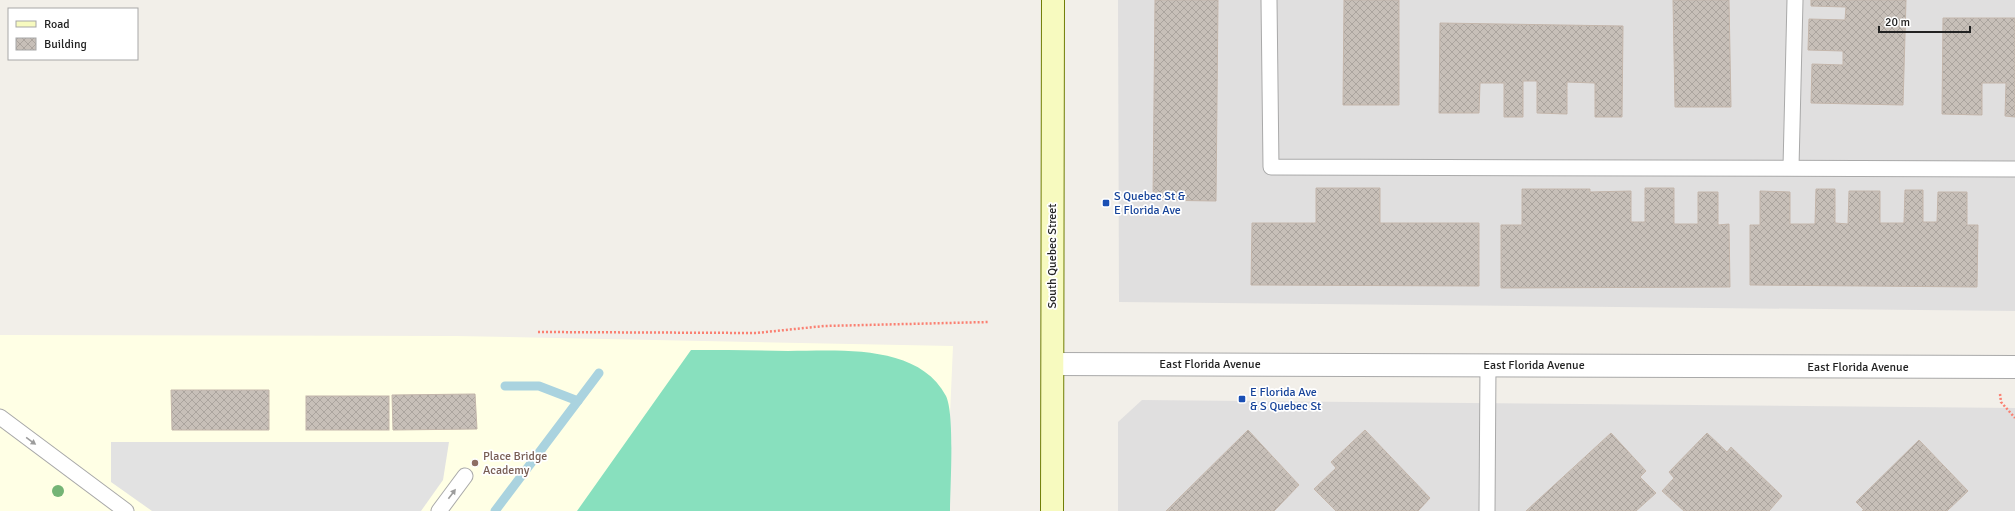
<svg xmlns="http://www.w3.org/2000/svg" width="2015" height="511" font-family="Signika,sans-serif">
  <style>
    .residential { fill: #e0dfdf }
    .education { fill: #ffffe5 }
    .pitch { fill: #88e0be }
    .parking { fill: #e2e2e2 }
    .lines { fill: none; stroke-linecap: round; stroke-linejoin: round }
    .stream { stroke: #aad3df; stroke-width: 9 }
    .building { fill: url(#building-cross-hatch); stroke: #c4b6ab }
    .service-casing { stroke: #a9a9a9; stroke-width: 17 }
    .tertiary-casing { stroke: #a9a9a9; stroke-width: 24 }
    .secondary-casing { stroke: #707d05; stroke-width: 24 }
    .path { stroke: #fa8072; stroke-width: 2.5; stroke-dasharray: 2 2; stroke-linecap: butt }
    .service { stroke: #fff; stroke-width: 15 }
    .tertiary { stroke: #fff; stroke-width: 22 }
    .secondary { stroke: #f7fabf; stroke-width: 22 }
    .tree { fill: #74b475 }
    .oneway { fill: #9c9c9c }
    .transit-dot { fill: #1a4fb4; stroke: #fff; stroke-width: 1.5 }
    .education-dot { fill: #8d6e63; stroke: #fff; stroke-width: 1.5 }
    .labels { text-anchor: middle; stroke-width: 3.5; stroke-linejoin: round; paint-order: stroke }
    .transit-label { font-size: 12px; fill: #164399; stroke: #fff; text-anchor: start }
    .street-label { font-size: 12px; fill: #222; stroke: #fff }
    .education-label { font-size: 12px; fill: #785e54; stroke: #fff; text-anchor: start }
  </style>
  <defs>
    <pattern id="building-cross-hatch" width="8" height="8" patternUnits="userSpaceOnUse"><rect width="8" height="8" fill="#c7bfb8"/><path d="M0 0l8 8M0 8l8-8" fill="none" stroke="#aba49e"/></pattern>
  </defs>
  <rect width="100%" height="100%" fill="#f2efe9"/>
  <!-- residential -->
  <g class="residential">
    <path d="M1118 0H2015V311L1119 302Z"/>
    <path d="M1142 400 2015 408V511H1118V422Z"/>
  </g>
  <!-- education -->
  <path class="education" d="M0 335 455 336 953 346 950 415V511H0Z"/>
  <!-- pitch -->
  <path class="pitch" d="M691 350C723 350 756 350 788 351 838 351 918 343 946 396 955 415 950 487 950 511H577Z"/>
  <!-- parking -->
  <path class="parking" d="M111 442H449L443 480 421 511H152L111 482Z"/>
  <g class="lines">
    <!-- stream -->
    <g class="stream">
      <path d="M505 386H539L578 401"/>
      <path d="M495 511 599 373"/>
    </g>
  </g>
  <!-- building -->
  <g class="building">
    <path d="M1155 0H1218L1216 201 1153 200Z"/>
    <path d="M1344 0H1399V105H1343Z"/>
    <path d="M1673 0H1729L1731 107H1675Z"/>
    <path d="M1811 0H1906L1903 105 1811 103 1812 64 1843 65V51L1808 50 1809 19 1845 20 1846 7 1811 6Z"/>
    <path d="M1943 18H2015V117L2005 116 2006 83H1982V115L1942 114Z"/>
    <path d="M1440 23 1623 26 1622 117H1595V83L1567 82V114L1537 113V81H1523V117H1504V83H1480L1479 113H1439Z"/>
    <path d="M1316 188H1380V223H1479V286L1251 285 1252 223H1316Z"/>
    <path d="M1645 188H1674V224H1698V192H1718V225L1729 224 1730 287 1501 288V225H1522V189H1590V192L1631 191V222H1645Z"/>
    <path d="M1816 189H1835V223L1848 224 1849 191H1880V223H1904L1905 190H1923V222H1937L1938 192H1967V225H1978L1977 287 1750 285V225H1760V191L1790 192V224H1815Z"/>
    <path d="M171 390H269V430H172Z"/>
    <path d="M475 394 477 429 393 430 392 395Z"/>
    <rect x="306" y="396" width="83" height="34"/>
    <path d="M1248 430 1299 485 1274 511H1166Z"/>
    <path d="M1365 430 1430 498 1418 511H1336L1314 489 1336 468 1331 462Z"/>
    <path d="M1611 433 1646 471 1640 477 1656 493 1636 511H1526Z"/>
    <path d="M1707 433 1727 452 1731 447 1782 496 1769 511H1684L1662 491 1674 478 1669 472Z"/>
    <path d="M1919 440 1968 491 1947 511H1862L1864 510 1856 502Z"/>
  </g>
  <g class="lines">
    <defs>
      <g id="service">
        <path d="M1269 0 1271 167 2015 169"/>
        <path d="M1791 167 1795 0"/>
        <path d="M0 417 126 511"/>
        <path d="M439 511 465 476"/>
        <path d="M1487 511 1488 365"/>
      </g>
      <path id="tertiary" d="M1053 364 2015 367"/>
      <path id="secondary" d="M1052 511 1053 0"/>
    </defs>
    <!-- service casing -->
    <use href="#service" class="service-casing"/>
    <!-- tertiary casing -->
    <use href="#tertiary" class="tertiary-casing"/>
    <!-- secondary casing -->
    <use href="#secondary" class="secondary-casing"/>
    <!-- path -->
    <g class="path">
      <path d="M538 332 756 333 824 326 989 322"/>
      <path d="M2000 394 2001 402 2015 418"/>
    </g>
    <!-- service -->
    <use href="#service" class="service"/>
    <!-- tertiary -->
    <use href="#tertiary" class="tertiary"/>
    <!-- secondary -->
    <use href="#secondary" class="secondary"/>
  </g>
  <!-- trees -->
  <circle class="tree" cx="58" cy="491" r="6"/>
  <!-- one-way arrows -->
  <defs><path id="oneway-solid" d="M-6-.8H1V-3.2L6.5 0L1 3.2V.8H-6Z"/></defs>
  <g class="oneway">
    <use href="#oneway-solid" transform="translate(31 441) rotate(36)"/>
    <use href="#oneway-solid" transform="translate(452 494) rotate(-53)"/>
  </g>
  <!-- markers -->
  <g class="transit-dot">
    <rect x="1102" y="199" width="8" height="8" rx="2"/>
    <rect x="1238" y="395" width="8" height="8" rx="2"/>
  </g>
  <circle class="education-dot" cx="475" cy="463" r="4"/>
  <g class="labels">
    <!-- transit labels -->
    <g class="transit-label">
      <text x="1114" y="200">S Quebec St &amp;<tspan x="1114" dy="14">E Florida Ave</tspan></text>
      <text x="1250" y="396">E Florida Ave<tspan x="1250" dy="14">&amp; S Quebec St</tspan></text>
    </g>
    <!-- street labels -->
    <g class="street-label">
      <text transform="translate(1052 256) rotate(-90)" y="4">South Quebec Street</text>
      <text x="1210" y="368">East Florida Avenue</text>
      <text x="1534" y="369">East Florida Avenue</text>
      <text x="1858" y="371">East Florida Avenue</text>
    </g>
    <!-- education labels -->
    <g class="education-label">
      <text x="483" y="460">Place Bridge<tspan x="483" dy="14">Academy</tspan></text>
    </g>
  </g>
  <!-- legend -->
  <rect x="8" y="8" width="130" height="52" fill="#ffffff" stroke="#a7a7a7"/>
  <rect x="16" y="21" width="20" height="6" fill="#f7fabf" stroke="#a7a7a7"/>
  <text x="44" y="28" font-size="12" fill="#222222">Road</text>
  <rect x="16" y="38" width="20" height="12" fill="url(#building-cross-hatch)" stroke="#a7a7a7"/>
  <text x="44" y="48" font-size="12" fill="#222222">Building</text>
  <!-- scale -->
  <path d="M1879 26v6h91v-6" fill="none" stroke="#222222" stroke-width="2"/>
  <text x="1885" y="26" font-size="12" fill="#222222" stroke="#ffffff" stroke-width="3" paint-order="stroke">20 m</text>
</svg>
